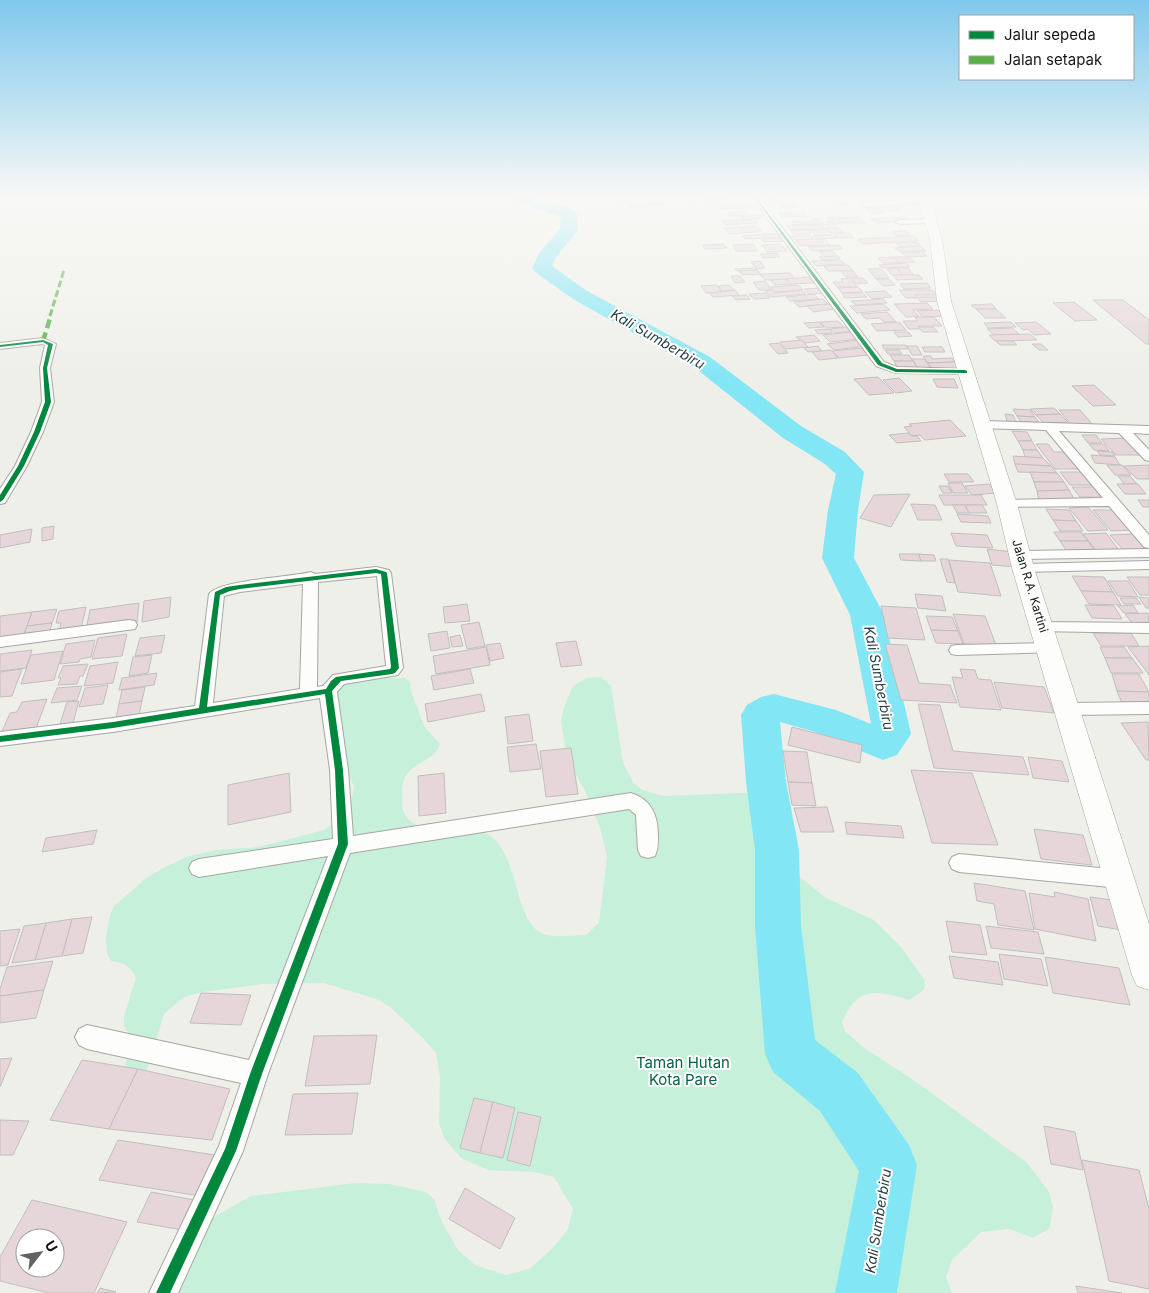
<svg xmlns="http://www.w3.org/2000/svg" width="1149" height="1293" font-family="Inter,sans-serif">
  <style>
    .green { fill: #c6f0da }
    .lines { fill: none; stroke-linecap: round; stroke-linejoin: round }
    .river { fill: #83e6f4; fill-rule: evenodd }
    .building { fill: #e6d6da; stroke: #c0bfbd; fill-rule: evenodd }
    .street-casing { stroke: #a6a6a2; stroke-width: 2 }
    .secondary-casing { stroke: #a6a6a2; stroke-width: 1 }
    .street { fill: #fdfdfc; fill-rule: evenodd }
    .secondary { fill: #fdfdfc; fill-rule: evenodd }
    .quiet-far1 { stroke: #55b144; stroke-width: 3; stroke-dasharray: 7 3; stroke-linecap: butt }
    .quiet { stroke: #55b144; stroke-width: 4.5; stroke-dasharray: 9 4.5; stroke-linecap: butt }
    .cycleway-casing { stroke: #fff; stroke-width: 3 }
    .cycleway { fill: #00873e; fill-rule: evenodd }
    .labels { text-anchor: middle; stroke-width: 4; stroke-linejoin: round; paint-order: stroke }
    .street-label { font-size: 12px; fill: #161613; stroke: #fff }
    .water-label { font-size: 14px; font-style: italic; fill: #253d41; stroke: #fff }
    .near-park-label { font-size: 15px; fill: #0a6244; stroke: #fff }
  </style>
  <rect width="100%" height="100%" fill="#efefea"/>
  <!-- green -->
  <path class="green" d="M346 677 406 678 411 684 410 688 424 726 440 744C433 767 400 759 402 796 402 800 402 807 403 811 416 836 445 831 468 832 473 832 479 831 483 832 522 847 511 927 547 935 559 938 574 935 586 935L599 923 607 857 600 827 585 791 573 769 565 747 561 721 564 707 573 686 586 678 601 677 611 686 623 763 633 782 642 790 663 796 767 792 777 851 800 877 826 898 874 920 902 948 925 981 924 990 909 1000C876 990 858 986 842 1022L845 1031 863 1047 912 1079 1026 1162 1048 1190 1053 1206 1050 1228 1033 1238 1009 1229 981 1232 952 1260 946 1277 952 1293H163L190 1236 219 1214 251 1196 355 1183 389 1184 426 1192 434 1199 442 1222 458 1250 475 1265 506 1275 529 1269 551 1250 568 1229 573 1209 554 1177 534 1172 488 1170 461 1158 445 1139 439 1124 440 1077 436 1053 422 1037 391 1008 379 1000 324 983 263 984 203 992 184 997 164 1014 144 1079 119 1082 129 1053 130 1035 124 1026V1016L136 978C131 966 124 963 111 961L107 954 106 939 109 918 114 906 145 879 163 868 186 857 216 850 259 847 324 830 350 810 354 786 339 757 328 691Z"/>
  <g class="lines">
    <!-- river -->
    <path class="river" d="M510 197H533L575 210 577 214 578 230 556 257 552 266 587 291 710 357 801 426 845 452 864 472 858 510 854 558 884 615 911 734 897 755 883 760 812 731 780 722 786 782 799 850 801 926 815 1040 858 1073 909 1145 917 1165 897 1293H835L859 1171 820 1111 773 1072 765 1054 755 926V850L746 782 741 715 747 705 761 697 774 694 836 710 871 724 850 615 822 558 828 510 836 474 825 464 783 438 694 367 573 299 535 272 532 268 540 252 560 229 561 217 512 200Z"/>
  </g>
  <!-- building -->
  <g class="building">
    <path d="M777 197H785L790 202 769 203 766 199H779Z"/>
    <path d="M657 198 661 201 644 203 640 199Z"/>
    <path d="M696 198 698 203H686L683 199Z"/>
    <path d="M842 198 848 204H837L832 199Z"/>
    <path d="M639 199 642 203 621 204 618 201Z"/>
    <path d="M702 199H719L722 203 705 204Z"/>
    <path d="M720 199H732L736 204H724Z"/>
    <path d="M661 202 664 205 630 208 627 205Z"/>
    <path d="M794 202 798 207H782L778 203Z"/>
    <path d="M756 203 759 207H742L739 204Z"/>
    <path d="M738 204 742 208 720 209 718 206Z"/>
    <path d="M898 207 902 210 882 211 878 208Z"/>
    <path d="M876 208 883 213 871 214 865 209Z"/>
    <path d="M747 212 749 215 729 216 727 213Z"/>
    <path d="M803 212 807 216 782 217 778 213Z"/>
    <path d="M760 215 763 218 744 219 741 216Z"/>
    <path d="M834 217 843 224H835L827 218Z"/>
    <path d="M858 217 865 223H844L838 218Z"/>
    <path d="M905 217 911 221 891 222 885 218Z"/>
    <path d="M885 218 891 222 878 223 871 219Z"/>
    <path d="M754 219 758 223 737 224 734 220Z"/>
    <path d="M813 219H819L824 224 794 225 791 222 815 221Z"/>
    <path d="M732 220 737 225H726L722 221Z"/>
    <path d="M827 221H831L838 228 824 229 820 225 830 224Z"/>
    <path d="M803 225 807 229 790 230 787 226Z"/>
    <path d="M819 225 824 229 808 230 804 226Z"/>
    <path d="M755 226 761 231 746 233 740 227Z"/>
    <path d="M740 227 746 233 730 234 724 228Z"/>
    <path d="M839 228 844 233H830L826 229Z"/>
    <path d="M826 229 832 235 816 236 811 230Z"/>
    <path d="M790 230H808L811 233 793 234Z"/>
    <path d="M905 231 911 235 897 236 892 232Z"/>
    <path d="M849 233 854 238H838L834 234Z"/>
    <path d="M763 234 766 238 745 239 742 236Z"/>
    <path d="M764 234H778L781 238H766Z"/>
    <path d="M810 235 814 239 795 240 791 236Z"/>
    <path d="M834 235 837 238 816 239 813 236Z"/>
    <path d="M915 236 917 241 863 244 858 239Z"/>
    <path d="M783 238 786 241 764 242 761 239Z"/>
    <path d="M825 239 830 245 800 246 795 240Z"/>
    <path d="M917 242 921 246 900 247 896 243Z"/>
    <path d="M723 244 727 248 705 249 702 245Z"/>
    <path d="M753 244 757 251H736L733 245Z"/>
    <path d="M781 244 787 251 767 252 762 245Z"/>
    <path d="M839 245 843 249 812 251 808 247Z"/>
    <path d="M921 246 926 251 900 252 895 248Z"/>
    <path d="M819 251H833L837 256 824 257Z"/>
    <path d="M901 252H923L927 256 906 257Z"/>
    <path d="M777 253 780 257 763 258 760 254Z"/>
    <path d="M838 256 840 259 822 260 819 257Z"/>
    <path d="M893 257H909L915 262 899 263Z"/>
    <path d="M893 257 899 263H883L878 258Z"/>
    <path d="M840 260 845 264 816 266 812 261Z"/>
    <path d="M760 261 765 268 757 269 751 262Z"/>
    <path d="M906 263 910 267 882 268 879 265Z"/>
    <path d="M848 265 853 271H828L824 266Z"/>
    <path d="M755 268 757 270 737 271 735 269Z"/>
    <path d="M880 268 889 278 876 279 868 269Z"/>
    <path d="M897 268 903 275H892L887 269Z"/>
    <path d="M897 268H908L914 275H903Z"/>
    <path d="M757 270 761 274 742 275 739 271Z"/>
    <path d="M841 271H853L858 277H846Z"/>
    <path d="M790 273 795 279 765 280 760 274Z"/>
    <path d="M893 275H919L923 279 897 280Z"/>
    <path d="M731 276H740L745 282 735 283Z"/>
    <path d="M808 277 814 283 791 284 786 279Z"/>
    <path d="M850 278 857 287H837L833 282H843L841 279Z"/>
    <path d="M852 278H863L868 283 856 284Z"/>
    <path d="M786 279 791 284 775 285 771 280Z"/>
    <path d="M876 279H889L895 285 884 286Z"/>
    <path d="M765 281 772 290H759L753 282Z"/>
    <path d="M927 283 931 288 904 289 900 284Z"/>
    <path d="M716 285 722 292 706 293 701 286Z"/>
    <path d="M729 285 734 290 722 291 718 286Z"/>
    <path d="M798 285 803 290 776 292 771 287Z"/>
    <path d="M858 287 863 292 842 293 838 288Z"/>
    <path d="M819 288 825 293 809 294 804 289Z"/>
    <path d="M735 290 739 295 713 297 710 293Z"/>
    <path d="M772 290 775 293 802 290 806 294 771 297 765 291Z"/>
    <path d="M899 290H932L937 295H915L917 298H906Z"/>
    <path d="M885 291 892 297 872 299 865 292Z"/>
    <path d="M765 293 770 298 754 299 749 294Z"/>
    <path d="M842 293H863L867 297 845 298Z"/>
    <path d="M814 294 819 299 790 301 786 297Z"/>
    <path d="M747 295 750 299 736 300 732 296Z"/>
    <path d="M917 297H939L944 301 921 302Z"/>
    <path d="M823 299 828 304 799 307 794 302Z"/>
    <path d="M883 299 887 303 856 305 851 301Z"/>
    <path d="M1093 300H1123L1149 320V344H1146Z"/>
    <path d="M1074 302 1097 320 1075 321 1053 303Z"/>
    <path d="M927 303 933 309 913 310 919 316 906 317 894 304Z"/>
    <path d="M829 304 835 309 813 312 807 306Z"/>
    <path d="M883 304 890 310 857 313 850 306Z"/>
    <path d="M992 304 996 309H976L971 305Z"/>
    <path d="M976 309H996L1006 318H985Z"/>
    <path d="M938 310 944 316 923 317 917 311Z"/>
    <path d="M887 312 896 322H884L880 318 866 319 861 314Z"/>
    <path d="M915 317H934L942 326H918L920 329H909L903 321H918Z"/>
    <path d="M838 321 844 327 826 328 820 322Z"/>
    <path d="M819 322 824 327 809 328 804 323Z"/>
    <path d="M899 322 906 330 877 331 871 324Z"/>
    <path d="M1011 322 1016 327 988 328 984 323Z"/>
    <path d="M1036 322 1051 334 1034 335 1028 329 1023 330 1015 323Z"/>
    <path d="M850 327 855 331 834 333 830 329Z"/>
    <path d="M918 327H933L938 332H923Z"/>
    <path d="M1012 328 1019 334 994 335 987 329Z"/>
    <path d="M829 329 832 333 818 334 815 330Z"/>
    <path d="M851 332 859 339 830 342 823 335Z"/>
    <path d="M894 332H908L912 336 898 337Z"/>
    <path d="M1030 334 1037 340 995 341 989 335Z"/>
    <path d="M814 335 820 341 805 343 796 337Z"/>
    <path d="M802 340 808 347 786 349 780 342Z"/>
    <path d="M860 340 866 346 834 350 827 344Z"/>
    <path d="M996 341H1013L1017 345H1000Z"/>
    <path d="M779 343 788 353 778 354 769 344Z"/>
    <path d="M1032 344H1041L1048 350H1039Z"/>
    <path d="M882 345H906L908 349H884Z"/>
    <path d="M818 346 822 351 808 352 804 348Z"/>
    <path d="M907 346H917L922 355H912Z"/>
    <path d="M922 347H942L945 352H925Z"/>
    <path d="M861 348 868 355 839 358 832 351Z"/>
    <path d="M831 350 838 358 819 360 812 352Z"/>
    <path d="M885 350H899L902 354H888Z"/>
    <path d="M890 355H909L913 361H894Z"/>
    <path d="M923 356H931L932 359 952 358 955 362 928 363Z"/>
    <path d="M912 359H924L932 370H920Z"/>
    <path d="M894 361H913L918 369H898Z"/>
    <path d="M955 362 961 369 933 370 928 363Z"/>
    <path d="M878 377 894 393 869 395 854 379Z"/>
    <path d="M899 378 912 391 896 393 883 380Z"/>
    <path d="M933 379H954L958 388 937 387Z"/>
    <path d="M1094 385 1116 405 1093 406 1072 386Z"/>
    <path d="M1054 408 1060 414 1036 415 1030 409Z"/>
    <path d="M1013 409 1030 410 1035 417 1017 416Z"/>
    <path d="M1059 410H1080L1093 425H1072Z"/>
    <path d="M1005 414 1013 415 1016 422 1007 421Z"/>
    <path d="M1060 414 1068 422 1044 423 1036 415Z"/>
    <path d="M1017 416 1035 417 1039 422H1021Z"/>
    <path d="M950 420 966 436 925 440 920 435 912 436 904 427 912 426 909 424Z"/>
    <path d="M1012 431 1027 432 1032 441H1018Z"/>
    <path d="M908 433 912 436H917L921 441 897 443 889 435Z"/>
    <path d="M1082 435H1096L1102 443H1088Z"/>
    <path d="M1130 438 1146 455H1116L1101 439Z"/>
    <path d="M1018 441H1032L1037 450H1023Z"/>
    <path d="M1036 444H1048L1054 452H1064L1071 461H1076L1082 469H1055Z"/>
    <path d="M1089 444H1104L1109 451 1094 450Z"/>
    <path d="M1023 450H1037L1043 458 1025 457Z"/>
    <path d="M1097 451 1112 452 1115 456 1100 455Z"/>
    <path d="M1091 455 1115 457 1120 465 1095 463Z"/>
    <path d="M1013 456 1043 458 1051 466 1015 464Z"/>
    <path d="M1015 464 1051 466 1057 473 1018 472Z"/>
    <path d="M1107 465H1122L1131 475H1115Z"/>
    <path d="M1149 465V479H1137L1124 466Z"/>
    <path d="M1030 472 1057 473 1064 482H1034Z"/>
    <path d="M1060 472H1084L1094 485H1070Z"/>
    <path d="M944 474H968L974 482H949Z"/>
    <path d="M1118 476H1130L1137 484H1124Z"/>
    <path d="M1034 482H1064L1069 490 1037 491Z"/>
    <path d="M948 483H962L968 493H953Z"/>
    <path d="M989 484 996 493 972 495 965 486Z"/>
    <path d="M1117 484H1138L1146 494H1125Z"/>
    <path d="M939 486H948L952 493H943Z"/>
    <path d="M1072 487H1094L1102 497H1080Z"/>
    <path d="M1069 490 1075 500 1039 501 1037 491Z"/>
    <path d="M910 494 891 527 860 518 874 495Z"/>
    <path d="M939 495H981L987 505H944Z"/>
    <path d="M1138 500H1149V507H1143Z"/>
    <path d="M911 504 935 505 942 520H918Z"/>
    <path d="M953 505H965L969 513H957Z"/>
    <path d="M965 505H982L987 513H969Z"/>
    <path d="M1088 507 1108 530 1088 531 1069 508Z"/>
    <path d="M1046 509 1069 510 1076 521 1053 520Z"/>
    <path d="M1093 510H1117L1135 530 1111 531Z"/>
    <path d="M957 514 988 516 991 523 961 522Z"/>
    <path d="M1053 520 1076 521 1083 531H1060Z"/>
    <path d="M54 526 53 539 42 541V528Z"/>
    <path d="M32 529 30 542 0 548V535Z"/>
    <path d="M1054 532H1081L1088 541H1060Z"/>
    <path d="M951 533 987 535 993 548 956 546Z"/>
    <path d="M1106 533 1121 553H1098L1083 534Z"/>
    <path d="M1133 534 1149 551 1125 552 1110 535Z"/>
    <path d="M1060 541H1088L1096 553H1068Z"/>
    <path d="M987 549 1013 552 1018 567 992 565Z"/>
    <path d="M899 554H919L921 561 901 560Z"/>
    <path d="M919 554 934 555 936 561H921Z"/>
    <path d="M940 559H948L955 583 947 582Z"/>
    <path d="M949 560 990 563 1001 596 958 592Z"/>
    <path d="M1072 576 1104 577 1113 592 1081 591Z"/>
    <path d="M1127 577H1149V595H1140Z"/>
    <path d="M1108 581H1128L1138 597 1118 596Z"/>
    <path d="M1081 591 1113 592 1121 605 1089 604Z"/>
    <path d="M915 594 942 596 946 611 918 608Z"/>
    <path d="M171 597 169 617 142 622 144 601Z"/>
    <path d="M1139 597 1149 598V608H1146Z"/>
    <path d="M1120 598H1136L1141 604H1124Z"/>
    <path d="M139 603 137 622 86 630 90 610Z"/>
    <path d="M467 604 470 621 445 623 443 607Z"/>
    <path d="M1085 605 1114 606 1122 619 1092 618Z"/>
    <path d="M1133 605 1138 613H1124L1118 606Z"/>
    <path d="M881 606 916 608 925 640 888 638Z"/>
    <path d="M86 607 81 629 59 632 61 623H56L59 611Z"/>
    <path d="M57 609 52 623 27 626 32 612Z"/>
    <path d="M32 612 23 637 0 640V616Z"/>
    <path d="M1148 613 1149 624H1133L1125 614Z"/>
    <path d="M953 614 985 616 996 645 964 644Z"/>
    <path d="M926 616 952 617 958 631 931 630Z"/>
    <path d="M479 622 485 646 467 649 461 625Z"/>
    <path d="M52 623 49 634 23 637 27 626Z"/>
    <path d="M931 630 958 631 963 644 936 643Z"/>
    <path d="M447 631 450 648 431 651 428 634Z"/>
    <path d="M1093 633H1131L1139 646H1101Z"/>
    <path d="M127 634 122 656 92 659 98 638Z"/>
    <path d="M165 635 161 653 135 656 140 638Z"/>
    <path d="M460 635 463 646 452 647 450 637Z"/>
    <path d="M95 640 91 657 80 659 79 662 60 664 66 644Z"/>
    <path d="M576 641 582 665 561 667 556 643Z"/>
    <path d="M500 643 504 658 490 661 486 645Z"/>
    <path d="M885 644 907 645 919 683 950 685 957 703 901 700Z"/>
    <path d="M1149 646V675L1128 647Z"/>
    <path d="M486 647 490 665 436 674 433 656Z"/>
    <path d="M1100 647H1124L1132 658H1105Z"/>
    <path d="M32 650 26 668 0 671V654Z"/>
    <path d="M63 651 54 680 21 684 31 655Z"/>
    <path d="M152 655 148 673 129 676 133 657Z"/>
    <path d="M1105 658H1132L1143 673H1111Z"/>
    <path d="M118 662 113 683 84 686 90 666Z"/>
    <path d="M88 664 83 676H80L77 684 58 685 61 678H58L63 666Z"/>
    <path d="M22 669 12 696 0 697V672Z"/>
    <path d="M470 669 474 683 434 690 431 676Z"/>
    <path d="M960 669 975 670 978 679 991 680 1001 710 960 707 952 677 963 678Z"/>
    <path d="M157 673 154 685 119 690 122 678Z"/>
    <path d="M1112 674H1139L1149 692 1117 691Z"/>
    <path d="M994 682 1044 687 1054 713 1002 708Z"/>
    <path d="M108 685 103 704 79 707 85 688Z"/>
    <path d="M82 686 77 700 51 703 57 688Z"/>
    <path d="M145 687 142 701 119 704 122 690Z"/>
    <path d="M1117 691 1149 692V708H1124Z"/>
    <path d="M481 694 485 711 428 722 425 704Z"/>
    <path d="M47 699 35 731 1 734 10 713 17 712 22 702Z"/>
    <path d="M79 701 73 723 60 724 67 702Z"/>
    <path d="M142 701 138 720 115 723 119 704Z"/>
    <path d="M918 704 940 705 953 751 1023 757 1029 775 934 768Z"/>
    <path d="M529 714 533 741 508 744 505 717Z"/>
    <path d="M1148 722 1149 760H1146L1121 723Z"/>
    <path d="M792 727 862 745 860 763 788 745Z"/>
    <path d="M536 744 541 769 510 772 507 747Z"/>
    <path d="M571 748 578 794 546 797 540 751Z"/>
    <path d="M783 751 807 752 812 783 788 782Z"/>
    <path d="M1028 757 1062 761 1069 782 1033 778Z"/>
    <path d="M911 770 972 773 998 845 932 843Z"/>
    <path d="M289 773 291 812 228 825V785Z"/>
    <path d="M444 773 446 813 419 816 418 776Z"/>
    <path d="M788 782 812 783 816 806 792 805Z"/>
    <path d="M827 807 834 832H801L794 808Z"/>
    <path d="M845 822 901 826 904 838 847 834Z"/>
    <path d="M1034 829 1083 835 1092 865 1041 859Z"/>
    <path d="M97 830 93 844 42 852 46 838Z"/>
    <path d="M974 883 1025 891 1034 930 998 925 994 904 977 901Z"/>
    <path d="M1054 892 1088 899 1096 941 1035 929 1029 893 1055 897Z"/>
    <path d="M1090 897 1112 900 1121 930 1098 926Z"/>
    <path d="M92 917 83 953 62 956 72 919Z"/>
    <path d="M72 919 62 956 35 960 46 923Z"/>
    <path d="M946 921 980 925 987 955 952 952Z"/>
    <path d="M46 923 35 960 12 963 24 926Z"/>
    <path d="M986 926 1038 932 1044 954 991 948Z"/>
    <path d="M20 929 8 965 0 966V931Z"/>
    <path d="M999 954 1041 959 1048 986 1004 979Z"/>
    <path d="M949 956 998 962 1003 985 954 978Z"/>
    <path d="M1045 957 1119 968 1130 1005 1053 993Z"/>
    <path d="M53 961 44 990 0 996V989L7 967Z"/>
    <path d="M44 990 36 1018 0 1023V996Z"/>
    <path d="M201 993 251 995 241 1025 190 1023Z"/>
    <path d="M377 1035 370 1084 305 1086 314 1036Z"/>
    <path d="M12 1058 0 1087V1059Z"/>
    <path d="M82 1060 138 1069 109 1129 50 1120Z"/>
    <path d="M138 1069 230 1089 212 1140 109 1129Z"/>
    <path d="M358 1093 352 1134 285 1135 293 1094Z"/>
    <path d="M474 1098 493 1102 480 1153 460 1148Z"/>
    <path d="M493 1102 515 1108 503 1158 480 1153Z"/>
    <path d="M518 1112 541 1117 530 1166 507 1160Z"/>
    <path d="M0 1120 29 1121 13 1155H0Z"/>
    <path d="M1044 1126 1075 1132 1083 1170 1051 1164Z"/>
    <path d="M118 1140 215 1155 200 1196 99 1180Z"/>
    <path d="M1082 1160 1139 1170 1149 1209V1289L1109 1281Z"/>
    <path d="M465 1188 515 1218 500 1249 449 1219Z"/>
    <path d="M151 1192 200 1201 188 1231 137 1222Z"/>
    <path d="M32 1200 127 1222 94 1293H49L0 1281V1257ZM25 1238H55V1268H25Z"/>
    <path d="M1076 1286 1122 1293H1078Z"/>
    <path d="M100 1288 116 1292 97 1293Z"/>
  </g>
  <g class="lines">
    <defs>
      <g id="street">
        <path d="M752 197H759L884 362 897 367 965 369 969 370 970 372 969 374 896 373 876 366Z"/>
        <path d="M923 198H926V202L866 207 862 205 866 203Z"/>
        <path d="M930 219H933V223L899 224 895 222 899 220Z"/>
        <path d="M43 338 56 344 50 368 54 402 43 432 27 466 5 503 0 504V489L15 466 31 432 42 402 40 368 45 345 42 344 0 349V343Z"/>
        <path d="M983 421 1149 426V434L1133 433 1149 450V461L1145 460 1119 433 1059 431 1149 535V548L1144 547 1109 506 1002 507 1000 504 1007 500 1103 498 1046 430 979 428 977 425Z"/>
        <path d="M1149 549V557L1021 559 1016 558 1014 555 1016 552 1021 551Z"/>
        <path d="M1149 561V569L1023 572 1018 571 1016 568 1018 565 1023 564Z"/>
        <path d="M376 567 389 570 391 573 403 668 398 675 344 684 337 692 348 770 353 836 631 793C652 800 658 815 658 837 658 844 658 849 655 856L648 858 641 856 638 850 636 815 629 809 350 853 268 1074 243 1151 178 1293H149L219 1146 241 1083 87 1049 79 1045 75 1037 79 1029 87 1025 249 1060 328 856 199 877 192 874 189 868 192 862 199 859 333 839 330 770 320 698 113 732 0 746V732L113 718 195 706 209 594C219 580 292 577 311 572L315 574ZM377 576 386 666 333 675 323 686 317 687 318 582ZM303 584 300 689 213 703 224 596 240 592Z"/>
        <path d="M129 620 135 621 137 625 135 629 0 647V637Z"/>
        <path d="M1042 622 1149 623V633L1036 631 1034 627 1036 623Z"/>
        <path d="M1049 643 1055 644 1057 648 1055 652 957 655 951 654 949 650 951 646 957 645Z"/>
        <path d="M1149 702V714L1068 715 1062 713 1059 709 1062 705 1068 703Z"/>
        <path d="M959 854 1120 870 1127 873 1130 879 1127 885 1120 888 959 872 952 869 949 863 952 857Z"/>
      </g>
      <path id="secondary" d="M915 197H925L933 209 942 239 951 301 1017 504 1034 568 1149 924V990L1137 986 1132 975 1012 568 997 504 937 301 930 239 921 209Z"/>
    </defs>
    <!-- street casing -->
    <use href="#street" class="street-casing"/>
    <!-- secondary casing -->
    <use href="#secondary" class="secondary-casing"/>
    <!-- street -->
    <use href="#street" class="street"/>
    <!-- secondary -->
    <use href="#secondary" class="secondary"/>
    <!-- quiet-far1 -->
    <path class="quiet-far1" d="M50 316 64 270"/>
    <!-- quiet -->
    <path class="quiet" d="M43 341 51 315"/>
    <defs>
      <g id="cycleway">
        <path d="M754 197H756L882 363 897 369 965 370 967 371V373L896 372 878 365Z"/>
        <path d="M43 340 53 344 47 368 51 402 40 432 24 466 3 500 0 502V495L18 466 34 432 45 402 43 368 48 345 43 342 0 347V345Z"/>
        <path d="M376 569 386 572 387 573 399 668 395 673 392 674 341 681 332 691 343 770 348 844 262 1074 236 1151 170 1293H156L225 1149 250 1074 338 844 335 770 325 694 113 728 0 742V736L113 722 199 708 215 592 226 587 240 585ZM376 573 381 574 391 667 390 669 336 677 331 681 326 689 207 707 220 595 230 591 240 589Z"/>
      </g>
    </defs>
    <!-- cycleway casing -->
    <use href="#cycleway" class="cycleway-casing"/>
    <!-- cycleway -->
    <use href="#cycleway" class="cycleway"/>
  </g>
  <!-- sky -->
  <linearGradient id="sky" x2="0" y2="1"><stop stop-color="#7fc8ed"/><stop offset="0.52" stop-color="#f8f8f6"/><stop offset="1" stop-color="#f8f8f6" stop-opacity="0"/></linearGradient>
  <rect width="1149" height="378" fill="url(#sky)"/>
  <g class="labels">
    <!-- street labels -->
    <g class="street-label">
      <text transform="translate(1030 586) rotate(73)" y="4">Jalan R.A. Kartini</text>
    </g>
    <!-- water labels -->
    <g class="water-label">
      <text transform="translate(658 339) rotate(30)" y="5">Kali Sumberbiru</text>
      <text transform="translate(879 678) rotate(79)" y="5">Kali Sumberbiru</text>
      <text transform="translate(878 1221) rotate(-81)" y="5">Kali Sumberbiru</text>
    </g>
    <!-- near-park labels -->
    <g class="near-park-label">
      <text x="683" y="1068">Taman Hutan<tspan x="683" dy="17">Kota Pare</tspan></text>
    </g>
  </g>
  <!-- legend -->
  <rect x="959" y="15" width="175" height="65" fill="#ffffff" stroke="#a2a2a1"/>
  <rect x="969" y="31" width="25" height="8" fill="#00873e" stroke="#a2a2a1"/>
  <text x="1004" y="40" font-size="15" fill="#161613">Jalur sepeda</text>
  <rect x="969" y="56" width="25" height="8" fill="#55b144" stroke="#a2a2a1"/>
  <text x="1004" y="65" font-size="15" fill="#161613">Jalan setapak</text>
  <!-- north arrow -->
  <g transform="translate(40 1253) rotate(59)"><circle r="24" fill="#ffffff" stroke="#a2a2a1"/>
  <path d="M0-4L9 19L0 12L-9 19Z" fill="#62625e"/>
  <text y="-8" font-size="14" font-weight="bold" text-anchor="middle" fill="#161613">U</text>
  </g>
</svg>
